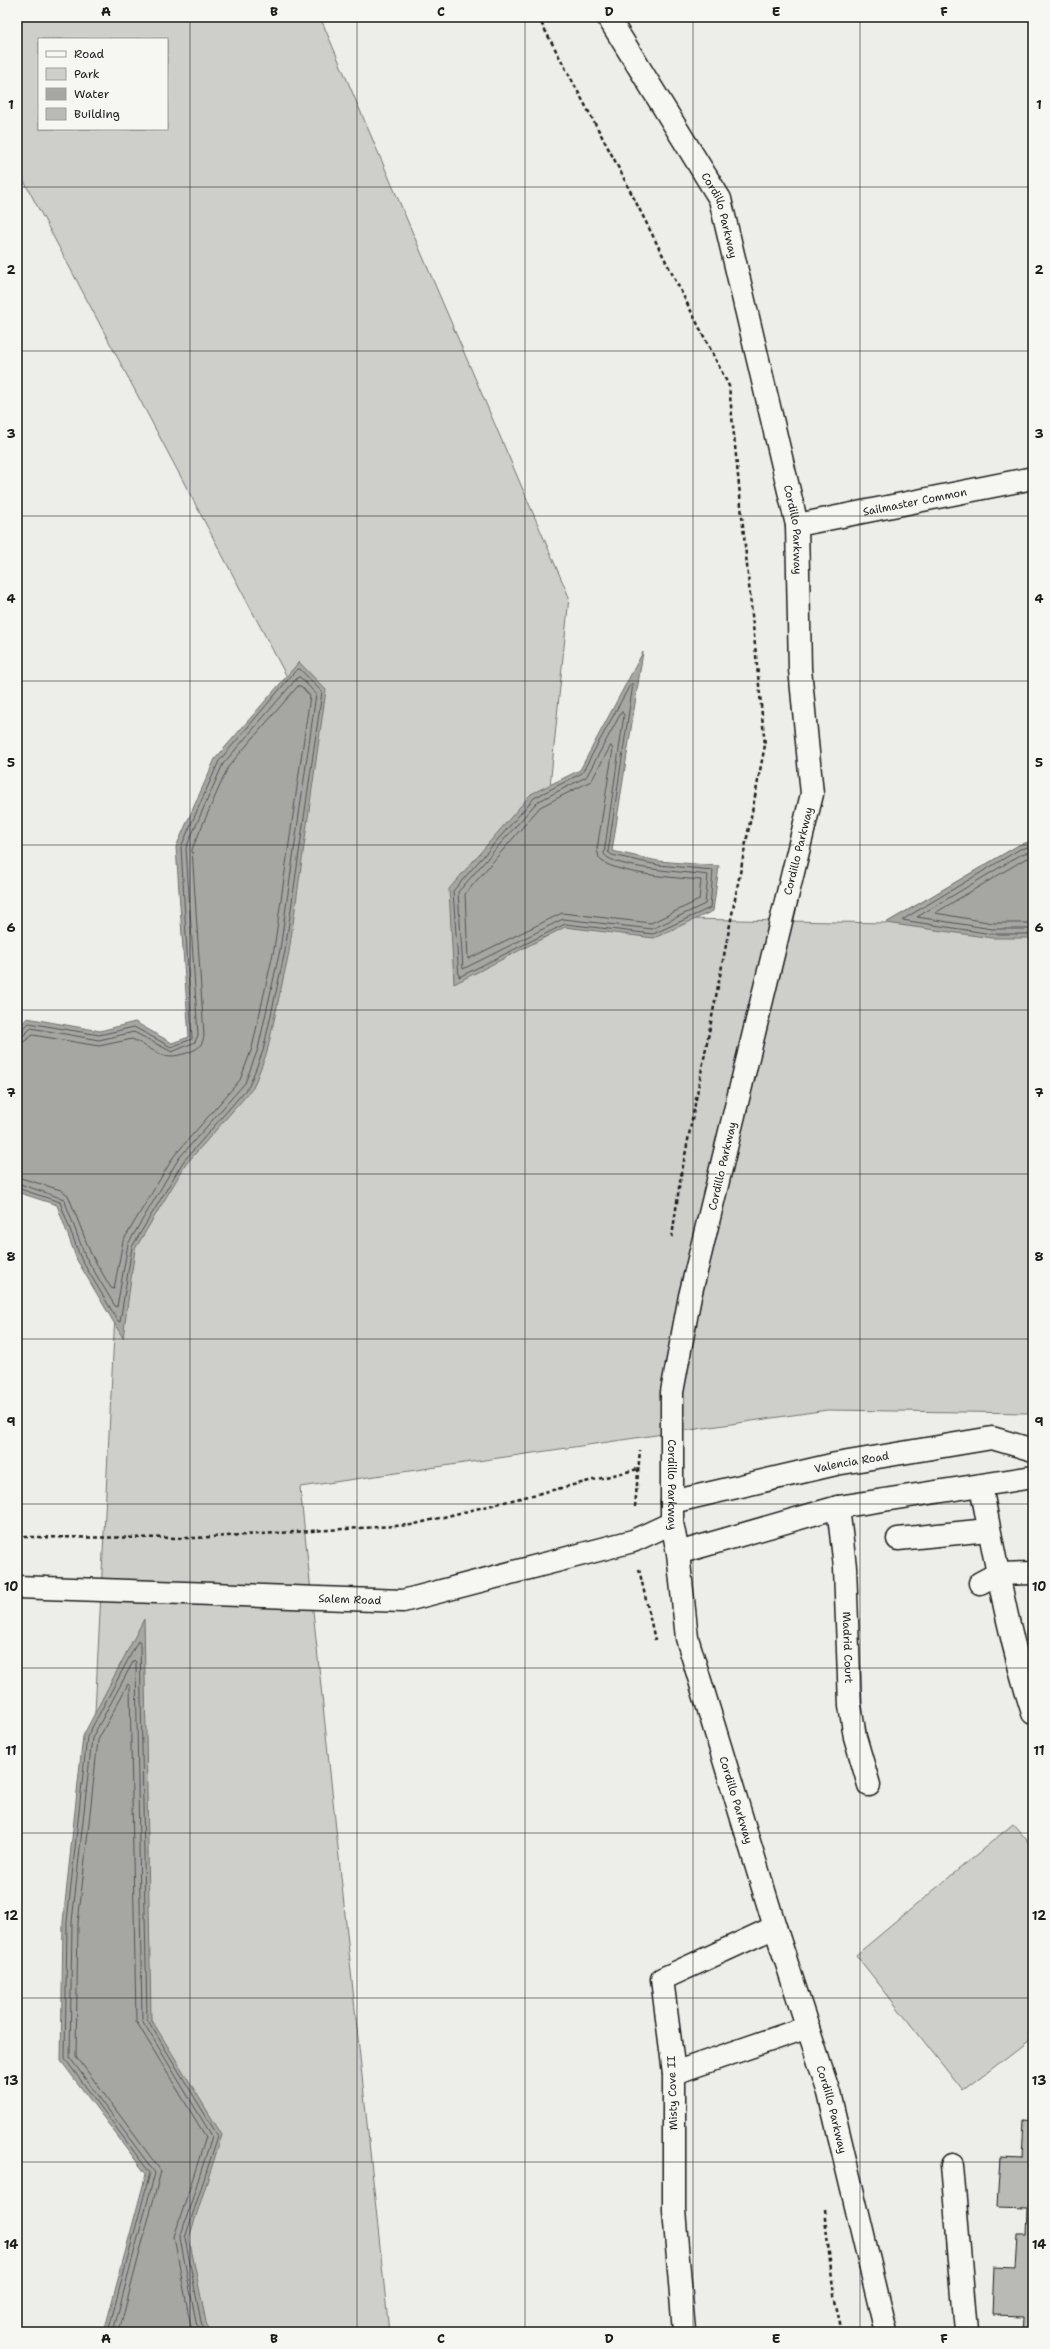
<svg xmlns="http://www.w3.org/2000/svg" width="1050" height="2349" font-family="'Shantell Sans',sans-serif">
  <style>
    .green { fill: #cececb; stroke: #757574; fill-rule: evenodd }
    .water { fill: #a6a6a3; stroke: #6f6f6d }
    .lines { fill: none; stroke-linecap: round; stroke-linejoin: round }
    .shore { stroke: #535352; stroke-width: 1 }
    .building { fill: #b9b9b6; stroke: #1c1c1c }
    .minor-casing { stroke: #1c1c1c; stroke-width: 25 }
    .path { stroke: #1c1c1c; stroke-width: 2.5; stroke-dasharray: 4 3; stroke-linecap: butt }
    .minor { stroke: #f6f6f2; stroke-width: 22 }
    .grid { fill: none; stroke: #1c1c1c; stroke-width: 1; stroke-opacity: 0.55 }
    .labels { text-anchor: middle; stroke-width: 3.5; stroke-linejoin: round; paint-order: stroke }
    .street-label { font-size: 11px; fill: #1c1c1c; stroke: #f6f6f2 }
    .neatline { fill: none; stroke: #1c1c1c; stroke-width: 1.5 }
    .grid-label { font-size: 13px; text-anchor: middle; font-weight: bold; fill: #1c1c1c }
  </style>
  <rect width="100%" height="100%" fill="#edede9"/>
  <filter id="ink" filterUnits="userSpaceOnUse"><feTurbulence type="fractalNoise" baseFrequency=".025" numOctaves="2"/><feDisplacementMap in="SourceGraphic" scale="8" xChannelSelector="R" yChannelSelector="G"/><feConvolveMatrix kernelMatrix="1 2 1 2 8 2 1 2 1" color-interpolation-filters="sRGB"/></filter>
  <g filter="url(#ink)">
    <!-- green -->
    <g class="green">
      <path d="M17 17H320L569 597 537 916 886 923 1019 845 1033 841V1420L1030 1413 827 1410 300 1487 389 2332H177L90 1812 126 1095 225 1035 287 677 17 168ZM39 39H167V129H39Z"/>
      <path d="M1013 1824 1033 1847V2037L963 2091 856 1955Z"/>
    </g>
    <!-- water -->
    <g class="water">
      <path d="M643 652 612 851 658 861 719 866 713 911 654 938 565 927 454 984 449 889 531 794 580 770Z"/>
      <path d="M299 662 326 690 289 952 267 1052 253 1088 186 1164 135 1249 123 1338 77 1260 57 1205 17 1192V1030L27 1018 100 1031 135 1022 172 1043 189 1037 176 847 215 759Z"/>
      <path d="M1033 841V938H992L886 923 1019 845Z"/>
      <path d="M144 1619 151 2019 222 2135 189 2238 208 2332H104L146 2174 61 2061 63 1922 83 1736Z"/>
    </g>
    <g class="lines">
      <!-- shore -->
      <g class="shore">
        <path d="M633 684 608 852 612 855 658 865 713 870 710 908 653 934 565 924 459 977 453 891 534 798 582 773 630 685Z"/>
        <path d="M622 712 624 715 604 854C613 869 689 872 708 875L705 904 652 929 563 919 463 969 458 892 537 802 586 777Z"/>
        <path d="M611 746 613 749 597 849 599 858C610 874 680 878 701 880L699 900 651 923 562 913 468 959 465 894 540 807 591 781Z"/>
        <path d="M1033 846 1020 849 902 920 992 934H1033"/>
        <path d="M1033 851 1022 854 917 917 992 929H1033"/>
        <path d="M1033 857 1025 859 935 913 993 923H1033"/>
        <path d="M17 1032 21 1031 29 1023 99 1035 134 1027 171 1047 192 1039 181 847 219 761 297 669H300L322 692 285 951 263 1051 249 1086 183 1162 132 1247 120 1322 118 1321 81 1259 60 1202 17 1188"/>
        <path d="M17 1037 23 1036 31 1028 99 1040 134 1032 172 1052 195 1042 198 1035 186 848 223 764 298 677H300L316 694 280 950 258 1049 245 1083 179 1158 128 1244 117 1307 115 1306 85 1256 64 1199 17 1183"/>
        <path d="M17 1043 25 1041 33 1035 99 1046 132 1039C158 1051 162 1063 192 1051 200 1048 203 1043 204 1035L192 849 228 767 298 686H301L310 696 274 949 252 1048 240 1080 174 1156 123 1241 114 1289 111 1288 91 1254 68 1195 61 1190 17 1177"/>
        <path d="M108 2332 150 2173 65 2059 67 1922 87 1737 138 1641 140 1643 147 2019 218 2136 185 2238 203 2332"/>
        <path d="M113 2332 155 2173 70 2058 72 1922 92 1738 134 1660 136 1662 142 2020 212 2136 180 2238 198 2332"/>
        <path d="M119 2332 161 2171 76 2056 78 1923 98 1740 128 1684 130 1686 136 2021 206 2137 174 2237 192 2332"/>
      </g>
    </g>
    <!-- building -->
    <path class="building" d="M1024 2120 1033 2121V2332H1024L1025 2316 992 2315 994 2267 1016 2268 1018 2235H1027L1028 2207 997 2206 1000 2158 1022 2159Z"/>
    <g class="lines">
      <defs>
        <g id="minor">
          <path id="s1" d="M608 17 720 199 797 525 800 669 812 794 690 1296 672 1392V1523L678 1553 687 1638 775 1927 829 2093 886 2332"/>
          <path id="s2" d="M797 525 1033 478"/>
          <path d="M981 1486C996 1563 1009 1639 1033 1713"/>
          <path id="s3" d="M672 1502 836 1464 992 1438 1033 1450"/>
          <path id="s4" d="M838 1507 845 1567 850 1705 855 1737 869 1785"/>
          <path d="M898 1539 988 1530"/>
          <path d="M678 1553 838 1507 1033 1477"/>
          <path d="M980 1583 997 1574 1033 1573"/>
          <path id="s5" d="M17 1587 403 1601 633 1541 672 1523"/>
          <path d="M674 2073 808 2027"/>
          <path d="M952 2165 966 2332"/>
          <path d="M684 2332 674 2210V2073L662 1979 775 1927"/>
        </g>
      </defs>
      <!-- minor casing -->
      <use href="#minor" class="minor-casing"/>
      <!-- path -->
      <g class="path">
        <path d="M538 17 614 159 729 386 765 745 680 1181 672 1237"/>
        <path d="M635 1507 640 1450"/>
        <path d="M17 1537 194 1538 411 1525 638 1469"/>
        <path d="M639 1569 655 1640"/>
        <path d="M824 2210 834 2296 842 2332"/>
      </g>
      <!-- minor -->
      <use href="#minor" class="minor"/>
    </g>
  </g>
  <!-- grid -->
  <path class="grid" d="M190 17V2332M357 17V2332M525 17V2332M693 17V2332M860 17V2332M17 187H1033M17 351H1033M17 516H1033M17 681H1033M17 845H1033M17 1010H1033M17 1174H1033M17 1339H1033M17 1504H1033M17 1668H1033M17 1833H1033M17 1998H1033M17 2162H1033"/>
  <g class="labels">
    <!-- street labels -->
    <g class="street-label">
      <text dy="4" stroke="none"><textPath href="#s1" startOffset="229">Cordillo Parkway</textPath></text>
      <text dy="4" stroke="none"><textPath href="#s2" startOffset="120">Sailmaster Common</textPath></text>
      <text dy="4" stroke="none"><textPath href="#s1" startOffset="553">Cordillo Parkway</textPath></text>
      <text transform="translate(798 851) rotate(-76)" y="4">Cordillo Parkway</text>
      <text transform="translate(722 1166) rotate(-77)" y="4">Cordillo Parkway</text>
      <text dy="4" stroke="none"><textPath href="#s3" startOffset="184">Valencia Road</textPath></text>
      <text dy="4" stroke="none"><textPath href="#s1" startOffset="1525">Cordillo Parkway</textPath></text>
      <text dy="4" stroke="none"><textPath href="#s5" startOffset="333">Salem Road</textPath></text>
      <text dy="4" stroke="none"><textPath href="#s4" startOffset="141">Madrid Court</textPath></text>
      <text dy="4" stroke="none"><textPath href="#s1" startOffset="1849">Cordillo Parkway</textPath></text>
      <text transform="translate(672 2093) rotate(-92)" y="4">Misty Cove II</text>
      <text dy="4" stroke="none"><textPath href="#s1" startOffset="2173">Cordillo Parkway</textPath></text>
    </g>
  </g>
  <!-- margin -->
  <rect width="1050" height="2349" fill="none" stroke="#f6f6f2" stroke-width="44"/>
  <!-- legend -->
  <rect x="38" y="38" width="130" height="92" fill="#f6f6f2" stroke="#9f9f9c"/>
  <rect x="46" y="51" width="20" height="6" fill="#f6f6f2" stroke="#9f9f9c"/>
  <text x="74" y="58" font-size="12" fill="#1c1c1c">Road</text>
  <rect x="46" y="68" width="20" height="12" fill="#cececb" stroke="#9f9f9c"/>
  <text x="74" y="78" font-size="12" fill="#1c1c1c">Park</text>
  <rect x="46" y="88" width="20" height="12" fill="#a6a6a3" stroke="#9f9f9c"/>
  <text x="74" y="98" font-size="12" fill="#1c1c1c">Water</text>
  <rect x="46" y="108" width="20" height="12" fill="#b9b9b6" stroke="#9f9f9c"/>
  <text x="74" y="118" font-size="12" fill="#1c1c1c">Building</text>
  <rect x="22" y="22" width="1006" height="2305" class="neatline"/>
  <g class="grid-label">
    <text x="106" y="16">A</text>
    <text x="274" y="16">B</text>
    <text x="441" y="16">C</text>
    <text x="609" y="16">D</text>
    <text x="776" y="16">E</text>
    <text x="944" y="16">F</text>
    <text x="11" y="109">1</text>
    <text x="1039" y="109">1</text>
    <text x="11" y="274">2</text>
    <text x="1039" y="274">2</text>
    <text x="11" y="438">3</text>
    <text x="1039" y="438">3</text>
    <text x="11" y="603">4</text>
    <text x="1039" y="603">4</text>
    <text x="11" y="767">5</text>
    <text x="1039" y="767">5</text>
    <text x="11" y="932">6</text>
    <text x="1039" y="932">6</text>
    <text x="11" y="1097">7</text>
    <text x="1039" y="1097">7</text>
    <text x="11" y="1261">8</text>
    <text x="1039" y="1261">8</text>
    <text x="11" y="1426">9</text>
    <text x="1039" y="1426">9</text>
    <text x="11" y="1591">10</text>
    <text x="1039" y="1591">10</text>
    <text x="11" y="1755">11</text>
    <text x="1039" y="1755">11</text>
    <text x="11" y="1920">12</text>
    <text x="1039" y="1920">12</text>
    <text x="11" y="2085">13</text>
    <text x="1039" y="2085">13</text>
    <text x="11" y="2249">14</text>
    <text x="1039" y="2249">14</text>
    <text x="106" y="2343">A</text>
    <text x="274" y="2343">B</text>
    <text x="441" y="2343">C</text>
    <text x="609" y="2343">D</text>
    <text x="776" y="2343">E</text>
    <text x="944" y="2343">F</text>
  </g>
</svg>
